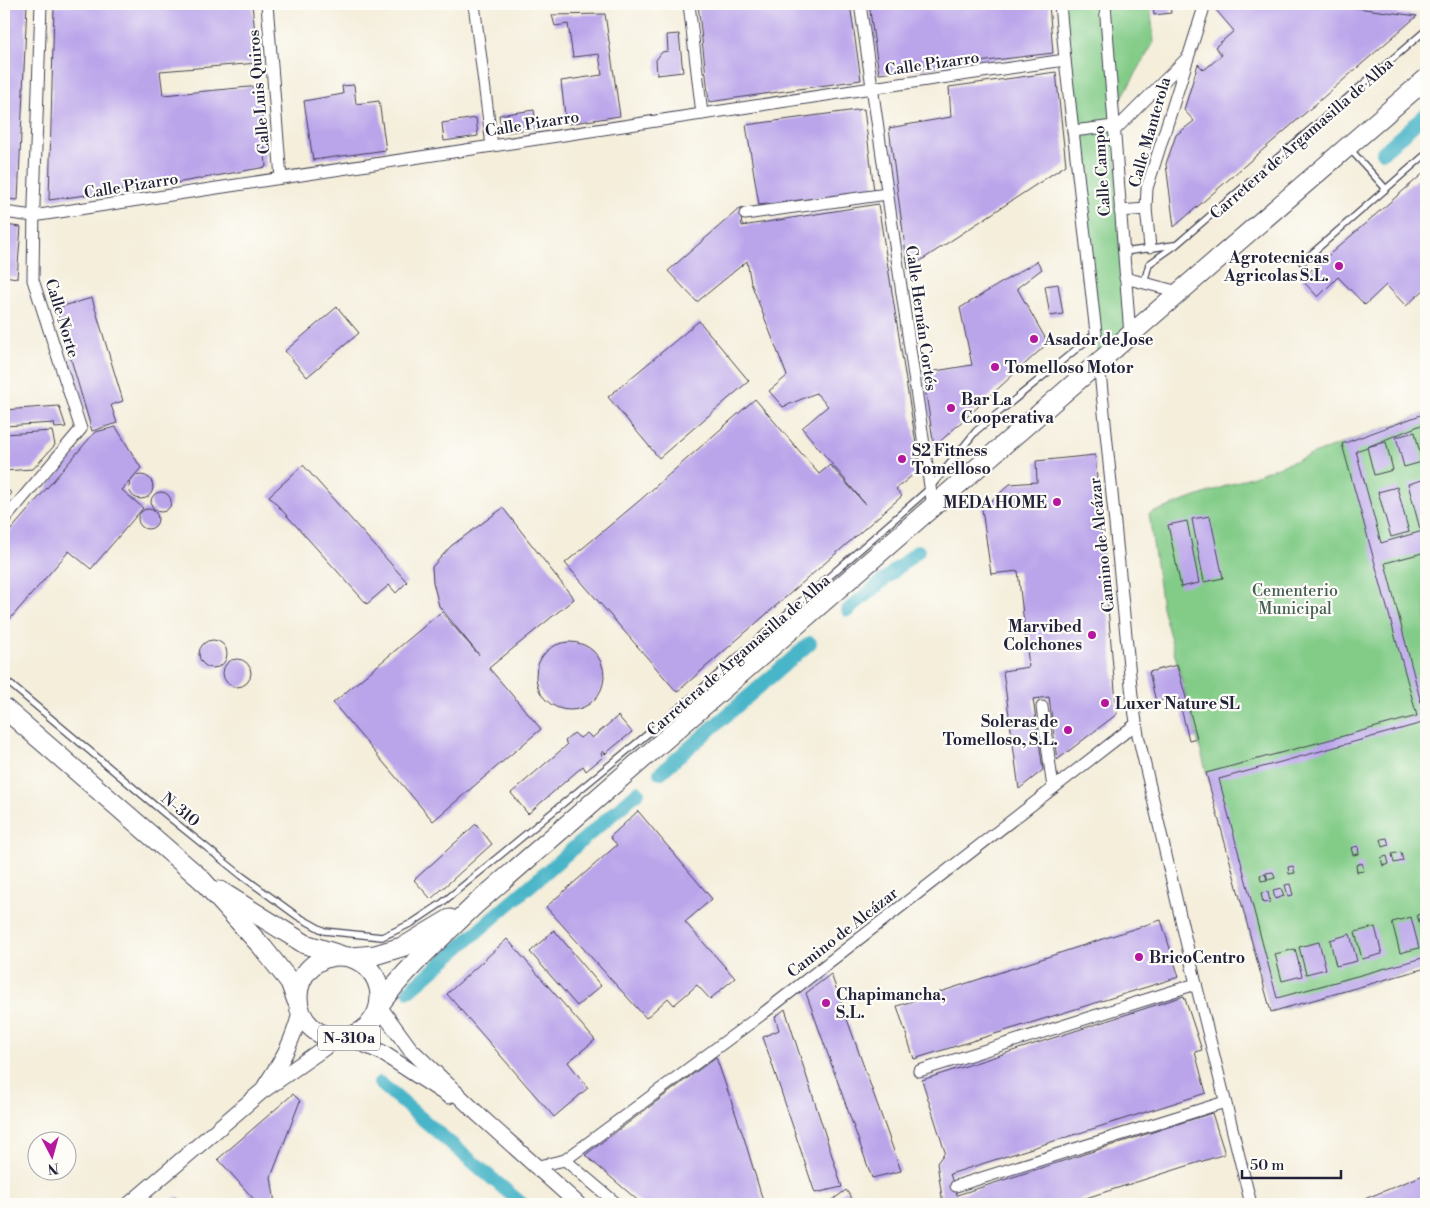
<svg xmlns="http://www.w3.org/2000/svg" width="1430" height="1208" font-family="'Libre Bodoni',serif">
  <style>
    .green { fill: #83cc88; stroke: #527762 }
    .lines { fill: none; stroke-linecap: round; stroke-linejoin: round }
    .canal { stroke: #4ab5c8; stroke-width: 14 }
    .building { fill: #baa4ea }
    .service-casing { stroke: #424153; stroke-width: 8 }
    .minor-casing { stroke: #424153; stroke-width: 13 }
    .secondary-casing { stroke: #424153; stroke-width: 17 }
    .trunk-casing { stroke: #424153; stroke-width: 21 }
    .service { stroke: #fff; stroke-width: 5.5 }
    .minor { stroke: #fff; stroke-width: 11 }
    .secondary { stroke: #fff; stroke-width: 15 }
    .trunk { stroke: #fff; stroke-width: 19 }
    .poi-dot { fill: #b5179e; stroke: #fdfcf7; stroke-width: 2 }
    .labels { text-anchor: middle; stroke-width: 4.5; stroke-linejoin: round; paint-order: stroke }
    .shield { fill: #fdfcf7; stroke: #646373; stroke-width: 1 }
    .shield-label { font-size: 15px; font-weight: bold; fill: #22223b }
    .street-label { font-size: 16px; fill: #22223b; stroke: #fdfcf7 }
    .poi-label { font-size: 16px; font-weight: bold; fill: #22223b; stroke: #fdfcf7; text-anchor: start }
    .park-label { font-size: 16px; fill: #445e56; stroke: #fdfcf7 }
  </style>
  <rect width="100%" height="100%" fill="#fdfcf7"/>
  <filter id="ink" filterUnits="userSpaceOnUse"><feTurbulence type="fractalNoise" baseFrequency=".02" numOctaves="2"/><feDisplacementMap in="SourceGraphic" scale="10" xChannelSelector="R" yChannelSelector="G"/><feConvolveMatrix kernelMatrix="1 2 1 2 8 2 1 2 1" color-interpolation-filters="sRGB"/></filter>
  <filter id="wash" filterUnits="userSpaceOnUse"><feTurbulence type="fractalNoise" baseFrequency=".0096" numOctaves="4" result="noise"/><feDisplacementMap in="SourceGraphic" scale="20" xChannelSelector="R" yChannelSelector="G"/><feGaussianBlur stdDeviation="1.12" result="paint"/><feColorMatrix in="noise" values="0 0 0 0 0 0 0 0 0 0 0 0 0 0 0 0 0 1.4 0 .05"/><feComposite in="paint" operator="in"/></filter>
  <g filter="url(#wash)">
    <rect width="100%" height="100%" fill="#f4eedb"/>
    <!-- green -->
    <g class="green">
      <path d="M1060 4H1150L1154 42 1113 113 1130 335 1099 362Z"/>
      <path d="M1426 413V968L1271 1012 1162 607 1149 514Z"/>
    </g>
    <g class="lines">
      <!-- canal -->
      <g class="canal">
        <path d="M1383 152 1426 114"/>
        <path d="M848 610 918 551"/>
        <path d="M660 773 810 643"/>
        <path d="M409 991 638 792"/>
        <path d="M380 1083 522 1204"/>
      </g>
    </g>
    <g id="blocks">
      <!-- building -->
      <g class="building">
        <path d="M4 4H27L18 200 4 199Z"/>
        <path d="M79 4H252L258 63 160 71 163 95 260 86 266 167 176 183 49 200 54 7Z"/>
        <path d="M698 4H850L861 80 709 102Z"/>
        <path d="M869 4H1049L1053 53 879 74Z"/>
        <path d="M1153 4H1170L1171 13 1154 15Z"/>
        <path d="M1218 4H1327L1417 16 1174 227 1166 164 1176 135 1194 121 1184 110 1198 64 1204 70 1222 55 1215 47 1234 31 1216 10Z"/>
        <path d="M605 14 620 116 566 124 561 81 602 75 599 54 573 57 568 24 555 26 552 15Z"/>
        <path d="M679 34 683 72 657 75 656 60 662 52 668 51 667 35Z"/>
        <path d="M1056 72 1066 165 908 269 889 128 951 117 949 87Z"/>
        <path d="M354 85 356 104 379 101 386 150 313 160 304 101 343 94 342 86Z"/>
        <path d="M864 109 874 191 759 205 746 125Z"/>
        <path d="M534 110 537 128 502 133 499 115Z"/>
        <path d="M476 118 478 136 444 141 442 123Z"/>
        <path d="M1426 171V288L1406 306 1386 285 1365 305 1338 277 1318 297 1301 279Z"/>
        <path d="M878 204 920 469 896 489 902 496 677 692 565 563 639 501 755 399 819 474 830 465 866 505 802 428 828 406 816 393 783 407 769 391 787 376 751 283 747 261 697 302 668 271 740 208 742 226Z"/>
        <path d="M4 225 21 227 17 278 4 276Z"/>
        <path d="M1037 261 1042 269 1017 288 1048 343 934 447 923 373 972 365 960 308Z"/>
        <path d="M1058 284 1063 314 1050 316 1045 286Z"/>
        <path d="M92 298 123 401 111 405 117 423 92 431 56 308Z"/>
        <path d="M337 307 359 333 307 377 285 351Z"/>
        <path d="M699 321 749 381 659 458 608 397Z"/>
        <path d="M59 406 66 427 55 428 54 423 4 426V410Z"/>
        <path d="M1426 413V423L1367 447 1386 442 1393 470 1374 475 1367 447 1356 451 1381 543 1426 530V552L1385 563 1426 722 1219 779 1277 998 1426 957V968L1271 1012 1206 773 1417 716 1342 444Z"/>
        <path d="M116 427 141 468 122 490 143 508 91 569 69 551 4 626V538L95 432Z"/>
        <path d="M52 431 55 445 33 469 4 471V434Z"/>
        <path d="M1415 432 1422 462 1404 467 1396 437Z"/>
        <path d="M1095 455 1117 714 1057 760 1049 697 1033 699 1043 770 1019 789 1003 671 1029 667 1018 571 991 574 982 509 1010 484 1037 482 1036 461Z"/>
        <path d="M303 465 407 582 396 593 389 585 367 604 269 496Z"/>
        <circle cx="141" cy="487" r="12"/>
        <path d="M1426 479V527L1420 529 1408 484Z"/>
        <path d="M1397 487 1409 532 1391 537 1378 492Z"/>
        <path d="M4 488 12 493 4 502Z"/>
        <circle cx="161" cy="502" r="10"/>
        <path d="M503 508 574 599 489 668 541 729 433 821 333 703 441 612 479 655 439 606 433 582 432 567 451 546Z"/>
        <circle cx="148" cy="519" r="10"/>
        <path d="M1210 516 1223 578 1204 582 1192 519Z"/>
        <path d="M1187 521 1199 583 1181 587 1168 525Z"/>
        <circle cx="213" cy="654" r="14"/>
        <circle cx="570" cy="676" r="34"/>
        <circle cx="237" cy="673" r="14"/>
        <path d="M1177 665 1197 738 1189 740 1178 696 1156 702 1149 672Z"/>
        <path d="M618 716 632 732 605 754 603 751 601 754 603 757 586 771 583 766 528 814 511 793 567 745 565 741 574 733 580 738 587 733 592 738Z"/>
        <path d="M638 811 712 899 685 922 735 978 710 999 697 985 674 1005 668 998 646 1018 546 907 617 845 610 837Z"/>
        <path d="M476 824 492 844 431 899 414 880Z"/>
        <path d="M1387 838 1389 845 1383 847 1381 839Z"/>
        <path d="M1358 846 1359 854 1353 855 1351 848Z"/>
        <path d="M1401 852 1403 861 1394 863 1392 854Z"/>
        <path d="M1387 856 1389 864 1383 866 1381 858Z"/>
        <path d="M1362 863 1364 871 1357 872 1356 865Z"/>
        <path d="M1293 866 1295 873 1289 874 1288 867Z"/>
        <path d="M1273 872 1275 878 1268 880 1266 873Z"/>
        <path d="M1265 874 1267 880 1261 881 1260 875Z"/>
        <path d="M1290 884 1293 895 1288 896 1285 885Z"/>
        <path d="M1281 888 1284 896 1275 899 1273 890Z"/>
        <path d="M1268 892 1270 902 1263 903 1261 893Z"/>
        <path d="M1426 913V946L1417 915Z"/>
        <path d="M1411 917 1419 948 1400 953 1392 922Z"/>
        <path d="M1161 920 1179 977 914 1059 897 1006Z"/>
        <path d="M1375 927 1382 954 1362 959 1355 932Z"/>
        <path d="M554 930 601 986 577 1006 530 952Z"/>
        <path d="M1350 934 1357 961 1336 966 1330 940Z"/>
        <path d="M507 939 595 1040 568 1062 588 1088 554 1117 447 994Z"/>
        <path d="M1319 942 1326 969 1306 974 1299 947Z"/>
        <path d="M1295 949 1302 976 1282 981 1275 954Z"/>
        <path d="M831 974 901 1171 872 1178 806 993Z"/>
        <path d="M1184 996 1202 1050 1195 1052 1206 1093 950 1174 957 1195 1212 1113 1225 1154 1067 1204H943L937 1163 945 1152 922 1080Z"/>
        <path d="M785 1009 842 1187 815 1193 763 1037 779 1030 775 1017Z"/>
        <path d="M716 1057 744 1138 764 1204H642L585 1155Z"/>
        <path d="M293 1094 300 1101 271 1177 275 1204H258L218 1159Z"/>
        <path d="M1426 1174V1204H1364L1362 1200Z"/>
        <path d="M846 1190 856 1204H827Z"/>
        <path d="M177 1196 184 1204H168Z"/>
      </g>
    </g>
  </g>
  <g filter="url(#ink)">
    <use href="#blocks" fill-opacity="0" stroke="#424153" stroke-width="1"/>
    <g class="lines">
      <defs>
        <g id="service">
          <path d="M1349 148 1386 189"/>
          <path d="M1124 252 1174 245"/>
          <path d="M1302 262 1426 154"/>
          <path d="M1144 283 1149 264 1176 245 1426 30"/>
          <path d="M4 679 165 814 242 876 297 916 324 931 382 937 412 923 442 903 684 704 930 488 976 431 1096 333"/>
        </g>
        <g id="minor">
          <path d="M267 4 281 178"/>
          <path d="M474 4 492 146"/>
          <path d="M689 4 702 114"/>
          <path d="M860 4 933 507"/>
          <path d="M1060 4 1065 60 1096 333"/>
          <path d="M1105 4 1130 335"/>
          <path d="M1073 131 1114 126"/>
          <path d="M1114 131 1187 58"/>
          <path d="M1120 211 1146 209"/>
          <path d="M4 212 33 216 872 88 1065 60"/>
          <path d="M745 214 887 194"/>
          <path d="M1150 247 1146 209 1147 188 1205 4"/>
          <path d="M1125 278 1179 292"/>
          <path d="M1099 362 1132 696 1138 735 1196 984 1251 1204"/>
          <path d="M4 520 81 429 33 280 34 204 41 4"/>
          <path d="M1042 707 1053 788"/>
          <path d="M919 1071 1196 984"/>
          <path d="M565 1160 761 1015 1136 724"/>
          <path d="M534 1167 565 1160 617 1204"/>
          <path d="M956 1186 1225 1102"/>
        </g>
        <g id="secondary">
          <path d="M380 1008 410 1049 480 1116 578 1204"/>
          <path d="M349 1038 381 1052 449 1096"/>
          <path d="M265 1086C282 1060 292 1044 300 1013"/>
          <path d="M130 1204 261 1092 337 1039"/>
        </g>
        <g id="trunk">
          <path d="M4 708 201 879 263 948 290 982 297 1001"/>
          <path d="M220 891 305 944 340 955"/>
          <circle cx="339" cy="997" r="41"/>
          <path d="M352 957 375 955 405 946 450 919"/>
          <path d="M380 1004C409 965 442 937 477 903L1153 315 1426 79"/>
        </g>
      </defs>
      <!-- service casing -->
      <use href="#service" class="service-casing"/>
      <!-- minor casing -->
      <use href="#minor" class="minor-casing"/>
      <!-- secondary casing -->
      <use href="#secondary" class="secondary-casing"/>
      <!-- trunk casing -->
      <use href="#trunk" class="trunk-casing"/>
      <!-- service -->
      <use href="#service" class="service"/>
      <!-- minor -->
      <use href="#minor" class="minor"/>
      <!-- secondary -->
      <use href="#secondary" class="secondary"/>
      <!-- trunk -->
      <use href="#trunk" class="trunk"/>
    </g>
  </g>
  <!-- markers -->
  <g class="poi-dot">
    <circle cx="1339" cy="266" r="5"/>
    <circle cx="1034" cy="339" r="5"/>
    <circle cx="995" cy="367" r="5"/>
    <circle cx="951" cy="408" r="5"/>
    <circle cx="902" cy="459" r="5"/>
    <circle cx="1057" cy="502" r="5"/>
    <circle cx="1092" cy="635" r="5"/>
    <circle cx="1105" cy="703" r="5"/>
    <circle cx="1068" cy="730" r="5"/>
    <circle cx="1139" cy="957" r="5"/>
    <circle cx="826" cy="1003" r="5"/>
  </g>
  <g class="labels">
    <!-- shield labels -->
    <rect class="shield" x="318" y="1025.5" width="62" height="25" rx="4"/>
    <g class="shield-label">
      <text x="349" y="1043">N-310a</text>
    </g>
    <!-- street labels -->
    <g class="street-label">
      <text transform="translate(932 63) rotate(-8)" y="6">Calle Pizarro</text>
      <text transform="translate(258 92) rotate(-95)" y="6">Calle Luis Quiros</text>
      <text transform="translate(532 123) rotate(-9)" y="6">Calle Pizarro</text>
      <text transform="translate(1149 132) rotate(-74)" y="6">Calle Manterola</text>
      <text transform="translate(1301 138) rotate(-41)" y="6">Carretera de Argamasilla de Alba</text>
      <text transform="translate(1101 171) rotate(-94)" y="6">Calle Campo</text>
      <text transform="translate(131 185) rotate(-9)" y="6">Calle Pizarro</text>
      <text transform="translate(63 318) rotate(73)" y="6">Calle Norte</text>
      <text transform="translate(922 318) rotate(82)" y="6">Calle Hernán Cortés</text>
      <text transform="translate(1101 545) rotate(-96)" y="6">Camino de Alcázar</text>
      <text transform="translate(738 655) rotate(-41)" y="6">Carretera de Argamasilla de Alba</text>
      <text transform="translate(181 809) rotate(39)" y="6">N-310</text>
      <text transform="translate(842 932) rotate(-38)" y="6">Camino de Alcázar</text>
    </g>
    <!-- poi labels -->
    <g class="poi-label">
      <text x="1329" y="263" text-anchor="end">Agrotecnicas<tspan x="1329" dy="18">Agricolas S.L.</tspan></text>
      <text x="1044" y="345">Asador de Jose</text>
      <text x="1005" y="373">Tomelloso Motor</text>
      <text x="961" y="405">Bar La<tspan x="961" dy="18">Cooperativa</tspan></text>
      <text x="912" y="456">S2 Fitness<tspan x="912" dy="18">Tomelloso</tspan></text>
      <text x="1047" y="508" text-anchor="end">MEDA HOME</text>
      <text x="1082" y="632" text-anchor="end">Marvibed<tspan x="1082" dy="18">Colchones</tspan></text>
      <text x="1115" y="709">Luxer Nature SL</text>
      <text x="1058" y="727" text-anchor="end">Soleras de<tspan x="1058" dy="18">Tomelloso, S.L.</tspan></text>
      <text x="1149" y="963">BricoCentro</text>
      <text x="836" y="1000">Chapimancha,<tspan x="836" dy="18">S.L.</tspan></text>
    </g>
    <!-- park labels -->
    <g class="park-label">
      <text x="1295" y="596">Cementerio<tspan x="1295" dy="18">Municipal</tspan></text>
    </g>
  </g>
  <!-- margin -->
  <rect width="1430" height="1208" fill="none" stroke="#fdfcf7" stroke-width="20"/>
  <!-- north arrow -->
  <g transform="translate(52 1156) rotate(174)"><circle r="24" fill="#fdfcf7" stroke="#a5a5ac"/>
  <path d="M0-4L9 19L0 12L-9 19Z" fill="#b5179e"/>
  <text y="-8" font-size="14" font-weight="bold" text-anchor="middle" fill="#22223b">N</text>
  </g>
  <!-- scale -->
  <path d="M1242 1170v8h99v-8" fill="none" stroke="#22223b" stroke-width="2.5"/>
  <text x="1250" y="1170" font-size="15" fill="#22223b" stroke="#fdfcf7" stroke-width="4" paint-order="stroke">50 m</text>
</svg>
